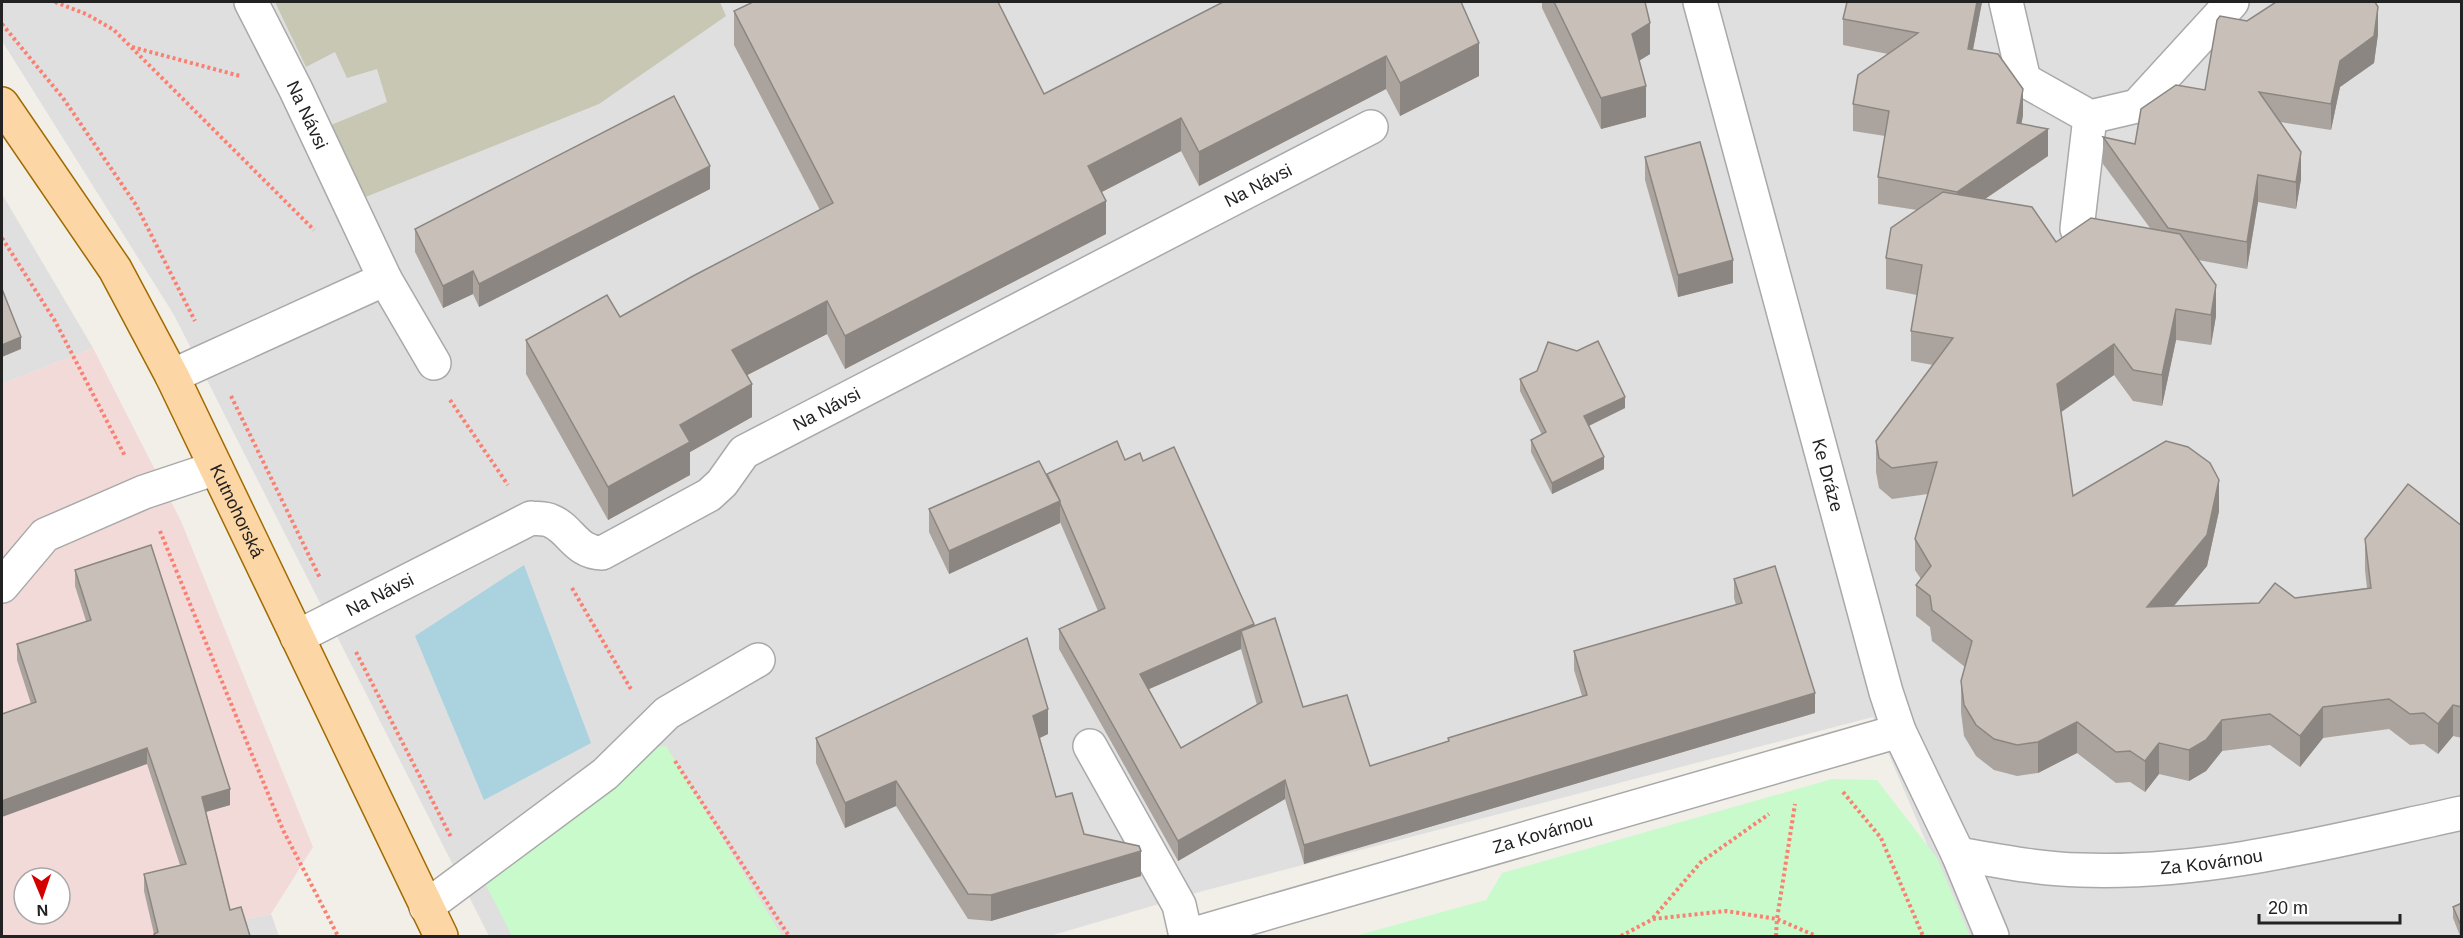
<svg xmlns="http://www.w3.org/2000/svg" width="2463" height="938" font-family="Arial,sans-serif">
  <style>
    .residential { fill: #e0dfdf }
    .commercial { fill: #f2dad9; fill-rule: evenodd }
    .construction { fill: #c7c7b4 }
    .park { fill: #c8facc }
    .water { fill: #aad3df }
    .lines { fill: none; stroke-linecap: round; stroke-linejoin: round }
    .minor-casing { stroke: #a9a9a9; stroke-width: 36 }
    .major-casing { stroke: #a06b00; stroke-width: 36 }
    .path { stroke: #fa8072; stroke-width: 4; stroke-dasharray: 3 3; stroke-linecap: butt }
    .minor { stroke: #fff; stroke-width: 33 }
    .major { stroke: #fcd6a4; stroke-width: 33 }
    .wall { fill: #aba49e; fill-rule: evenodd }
    .shaded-wall { fill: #8b8681 }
    .building { fill: #c7bfb8; stroke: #8b8681; stroke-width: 1.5 }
    .labels { text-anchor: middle; stroke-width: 5; stroke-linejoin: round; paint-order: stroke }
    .street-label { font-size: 18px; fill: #222; stroke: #fff }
  </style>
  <rect width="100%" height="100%" fill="#f2efe9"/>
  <!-- residential -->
  <g class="residential">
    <path d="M2 2H2461V936H1966L1873 717 1203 891 1050 936H489L174 315 2 41Z"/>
    <path d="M2 194 93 348 2 384Z"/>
    <path d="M271 914 279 936H169Z"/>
  </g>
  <!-- commercial -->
  <path class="commercial" d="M93 348 181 521 313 847 271 914 169 936H2V384ZM24 878H60V914H24Z"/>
  <!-- construction -->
  <path class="construction" d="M275 2H720L726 16 599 104 363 198 331 125 387 102 377 69 347 78 335 52 306 67Z"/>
  <!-- park -->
  <g class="park">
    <path d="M666 746 782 936H512L485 883 657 747Z"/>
    <path d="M1832 779 1877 780 1937 858 1970 936H1355L1486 900 1502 873Z"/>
  </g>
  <!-- water -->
  <path class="water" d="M524 565 591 743 484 800 415 636Z"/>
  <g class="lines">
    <defs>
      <g id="minor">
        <path id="s1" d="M1700 2 1886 692 1899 731 1958 854 1992 936"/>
        <path d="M2006 2 2024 80 2090 117 2137 106 2232 2"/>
        <path d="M2077 229 2090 117"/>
        <path d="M385 279 434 363"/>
        <path d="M172 376 385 279 296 90 251 2"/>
        <path d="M2 586 45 535 144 492 216 468"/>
        <path id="s2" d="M297 637 531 518C537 519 545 518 551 521 571 529 575 552 602 553L709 495 722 483 744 452 1371 127"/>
        <path d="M1090 746 1179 905 1186 936"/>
        <path id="s3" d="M1958 854C1999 861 2039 869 2080 870 2208 875 2337 840 2462 813"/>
        <path d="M426 907 605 774 667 713 758 660"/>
        <path id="s4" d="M1187 936 1899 731"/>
      </g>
      <g id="major">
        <path id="s5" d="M2 104 115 269 172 376 441 936"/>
      </g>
    </defs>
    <!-- minor casing -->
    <use href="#minor" class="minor-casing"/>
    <!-- major casing -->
    <use href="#major" class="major-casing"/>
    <!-- path -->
    <g class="path">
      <path d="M55 2 86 14 114 30 314 230"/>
      <path d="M2 24 63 98 136 205 195 321"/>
      <path d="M132 47 240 76"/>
      <path d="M2 238 55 321 125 456"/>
      <path d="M231 396 320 578"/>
      <path d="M450 400 508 485"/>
      <path d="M160 531 283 830 338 936"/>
      <path d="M572 588 632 691"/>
      <path d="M356 652 451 837"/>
      <path d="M675 761 789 936"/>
      <path d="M1843 792 1881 838 1923 936"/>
      <path d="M1653 918 1701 862 1769 814"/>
      <path d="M1621 936 1653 919 1726 911 1777 919 1816 936"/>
      <path d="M1776 936 1777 919 1795 804"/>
    </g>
    <!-- minor -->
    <use href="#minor" class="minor"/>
    <!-- major -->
    <use href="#major" class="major"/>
  </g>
  <!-- wall -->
  <g class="wall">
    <path d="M1223 2 1479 76 1400 116 1386 89 1199 186 1181 151 1102 192 1106 234 845 369 827 334 747 375 752 417 690 452V475L608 520 526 374V340L620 317 820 210 734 45V11L1044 94Z"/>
    <path d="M1542 2H1645L1650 54 1639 61 1646 117 1601 129 1542 8Z"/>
    <path d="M1982 2 1973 50 2023 115 2021 124 2048 156 1985 199 2056 242 2150 228 2103 164V137L2135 144 2205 90 2247 21 2378 34 2374 63 2340 87 2331 130 2280 122 2301 179 2296 209 2258 202 2247 269 2198 260 2216 316 2211 345 2176 340 2162 406 2133 401 2114 375 2061 412 2073 496 2219 511 2207 566 2174 606 2259 603 2367 588 2365 570V539L2462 526V738L2453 736 2438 754 2424 744 2410 745 2389 729 2323 738 2300 767 2270 745 2222 751 2206 771 2189 781 2159 774 2145 792 2130 782 2116 783 2077 753 2038 773 2017 776 1994 770 1976 756 1964 736 1961 712V681L1965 667 1932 641 1930 627 1916 616V585L1921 579 1915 570V539L1928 494 1892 499 1879 488 1876 472V441L1933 365 1911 361V331L1917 295 1886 289V258L1917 210 1878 204V177L1885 136 1853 131V104L1888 54 1843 45V19Z"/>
    <path d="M1645 157 1733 283 1678 297 1645 180Z"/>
    <path d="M710 189 479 307 473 294 443 308 415 252V229Z"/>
    <path d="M1520 379 1625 408 1589 426 1604 469 1552 494 1531 452V440L1542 435 1520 391Z"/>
    <path d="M1125 460 1143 461 1254 626 1303 707 1370 766 1448 741V738L1582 696 1574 670V651L1736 605 1734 598V579L1815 713 1304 864 1285 799 1178 861 1059 649V629L1098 611 1060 522V523L949 574 929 532V509L1047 476ZM1241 649 1257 705 1181 748 1149 689Z"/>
    <path d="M75 570 230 805 206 812 230 910 250 936H154V934L144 891V874L180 865 147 764 31 704 17 660V644L86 621 75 586Z"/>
    <path d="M1048 734 1040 738 1056 797 1084 834 1141 876 991 921 968 919 896 806 845 828 816 763V738Z"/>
    <path d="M2462 903V936H2460L2453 918V907Z"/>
  </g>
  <!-- shaded-wall -->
  <g class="shaded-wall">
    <path d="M1977 2H1982L1968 75V49Z"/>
    <path d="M2378 7V34L2374 63 2340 87 2331 130V104L2340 61Z"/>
    <path d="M1650 23V54L1632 65V34Z"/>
    <path d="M1479 43V76L1400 116V83Z"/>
    <path d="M1386 56V89L1199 186V152Z"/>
    <path d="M1646 86V117L1601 129V98Z"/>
    <path d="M2023 89V115L2017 149V123Z"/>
    <path d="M1181 118V151L1088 199V166Z"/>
    <path d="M2048 129V156L1957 218V192Z"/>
    <path d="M2301 152V179L2296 209V182Z"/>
    <path d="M710 166V189L479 307V284Z"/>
    <path d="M2258 175V202L2247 269V242Z"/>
    <path d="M1106 201V234L845 369V336Z"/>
    <path d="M1733 260V283L1678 297V275Z"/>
    <path d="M473 271V294L443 308V286Z"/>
    <path d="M2216 285V316L2211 345V315Z"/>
    <path d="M827 301V334L732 383V350Z"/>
    <path d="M2176 309V340L2162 406V375Z"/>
    <path d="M21 337V349L2 357V345Z"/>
    <path d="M2114 344V375L2057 415V384Z"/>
    <path d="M752 384V417L690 452V475L608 520V487L680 425Z"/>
    <path d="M1625 397V408L1584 428V416Z"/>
    <path d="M1604 457V469L1552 494V483Z"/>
    <path d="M2219 480V511L2207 566 2147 638V607Z"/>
    <path d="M1060 501V523L949 574V551Z"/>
    <path d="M1254 624V643L1241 631V649L1140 693V674Z"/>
    <path d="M1815 693V713L1304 864V845Z"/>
    <path d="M2453 705V736L2438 754V724Z"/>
    <path d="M2323 707V738L2300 767V736Z"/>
    <path d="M1048 709V734L1033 741V716Z"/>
    <path d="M2222 720V751L2206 771 2189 781V750Z"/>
    <path d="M2077 722V753L2038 773V742Z"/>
    <path d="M2159 743V774L2145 792V761Z"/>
    <path d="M147 748V764L2 817V801Z"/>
    <path d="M1285 780V799L1178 861V841Z"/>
    <path d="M896 781V806L845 828V803Z"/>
    <path d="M230 789V805L202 813V797Z"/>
    <path d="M1141 851V876L991 921V895Z"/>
  </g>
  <!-- building -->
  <g class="building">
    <path d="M753 2H998L1044 94 1223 2H1461L1479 43 1400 83 1386 56 1199 152 1181 118 1088 166 1106 201 845 336 827 301 732 350 752 384 680 425 690 442 608 487 526 340 607 295 620 317 693 276 833 203 734 11Z"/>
    <path d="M1554 2H1645L1650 23 1632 34 1646 86 1601 98Z"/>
    <path d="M1847 2H1977L1968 49 1998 54 2023 89 2017 123 2048 129 1957 192 1878 177 1889 111 1853 104 1858 75 1918 33 1843 19Z"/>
    <path d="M2276 2H2375L2378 7 2374 36 2340 61 2331 104 2259 92 2301 152 2296 182 2258 175 2247 242 2168 228 2103 137 2135 144 2141 109 2176 85 2205 90 2217 20 2220 16 2247 21Z"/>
    <path d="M674 96 710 166 479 284 473 271 443 286 415 229Z"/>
    <path d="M1700 142 1733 260 1678 275 1645 157Z"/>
    <path d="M1943 192 2032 207 2056 242 2091 218 2180 234 2216 285 2211 315 2176 309 2162 375 2133 370 2114 344 2057 384 2073 496 2166 441 2188 447 2210 463 2219 480 2207 535 2147 607 2259 603 2275 583 2295 598 2371 588 2365 539 2408 484 2462 526V707L2453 705 2438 724 2424 713 2410 714 2389 699 2323 707 2300 736 2270 714 2222 720 2206 740 2189 750 2159 743 2145 761 2130 751 2116 752 2077 722 2038 742 2017 745 1994 739 1976 725 1964 705 1961 681 1972 641 1932 610 1930 596 1916 585 1931 566 1915 539 1937 462 1892 468 1879 458 1876 441 1953 338 1911 331 1922 265 1886 258 1891 228Z"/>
    <path d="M2 289 21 337 2 345Z"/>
    <path d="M1598 341 1625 397 1584 416 1604 457 1552 483 1531 440 1546 432 1520 379 1537 371 1548 342 1577 351Z"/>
    <path d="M1117 441 1125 460 1140 453 1143 461 1174 447 1254 624 1140 674 1181 748 1262 702 1241 631 1275 618 1303 707 1347 695 1370 766 1449 741 1448 738 1587 695 1574 651 1742 603 1734 579 1775 566 1815 693 1304 845 1285 780 1178 841 1059 629 1105 608 1060 503V501L1047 474Z"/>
    <path d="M1039 461 1060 501 949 551 929 509Z"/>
    <path d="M151 545 230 789 202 797 230 910 241 907 250 936H155L154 934 158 932 144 874 186 864 147 748 2 801V714L36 702 17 644 91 620 75 570Z"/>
    <path d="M1027 638 1048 709 1033 716 1056 797 1072 793 1084 834 1139 846 1141 851 991 895 968 894 896 781 845 803 816 738Z"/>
    <path d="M2462 903V928L2453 907Z"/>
  </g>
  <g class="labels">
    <!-- street labels -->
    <g class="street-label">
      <text transform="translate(307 115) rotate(65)" y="6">Na Návsi</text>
      <text dy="6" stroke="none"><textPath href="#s2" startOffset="1101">Na Návsi</textPath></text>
      <text dy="6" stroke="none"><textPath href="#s2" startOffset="615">Na Návsi</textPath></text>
      <text dy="6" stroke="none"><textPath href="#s1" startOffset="490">Ke Dráze</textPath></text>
      <text dy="6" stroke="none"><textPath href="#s5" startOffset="471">Kutnohorská</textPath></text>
      <text dy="6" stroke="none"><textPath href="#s2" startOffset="93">Na Návsi</textPath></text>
      <text dy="6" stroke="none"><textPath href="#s4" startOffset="370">Za Kovárnou</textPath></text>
      <text dy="6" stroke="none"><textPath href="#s3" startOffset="255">Za Kovárnou</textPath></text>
    </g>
  </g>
  <!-- border -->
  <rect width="2463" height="938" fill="none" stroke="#222222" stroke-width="6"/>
  <!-- north arrow -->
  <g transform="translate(42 896) rotate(178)"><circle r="28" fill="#ffffff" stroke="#a7a7a7" stroke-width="1.5"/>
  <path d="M0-4.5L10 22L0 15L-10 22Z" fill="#d40000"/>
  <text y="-9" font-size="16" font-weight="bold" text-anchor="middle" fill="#222222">N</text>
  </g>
  <!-- scale -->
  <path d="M2259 914v9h141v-9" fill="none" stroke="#222222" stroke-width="3"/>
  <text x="2268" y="914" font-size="18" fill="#222222" stroke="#ffffff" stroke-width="4.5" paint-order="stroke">20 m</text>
</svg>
